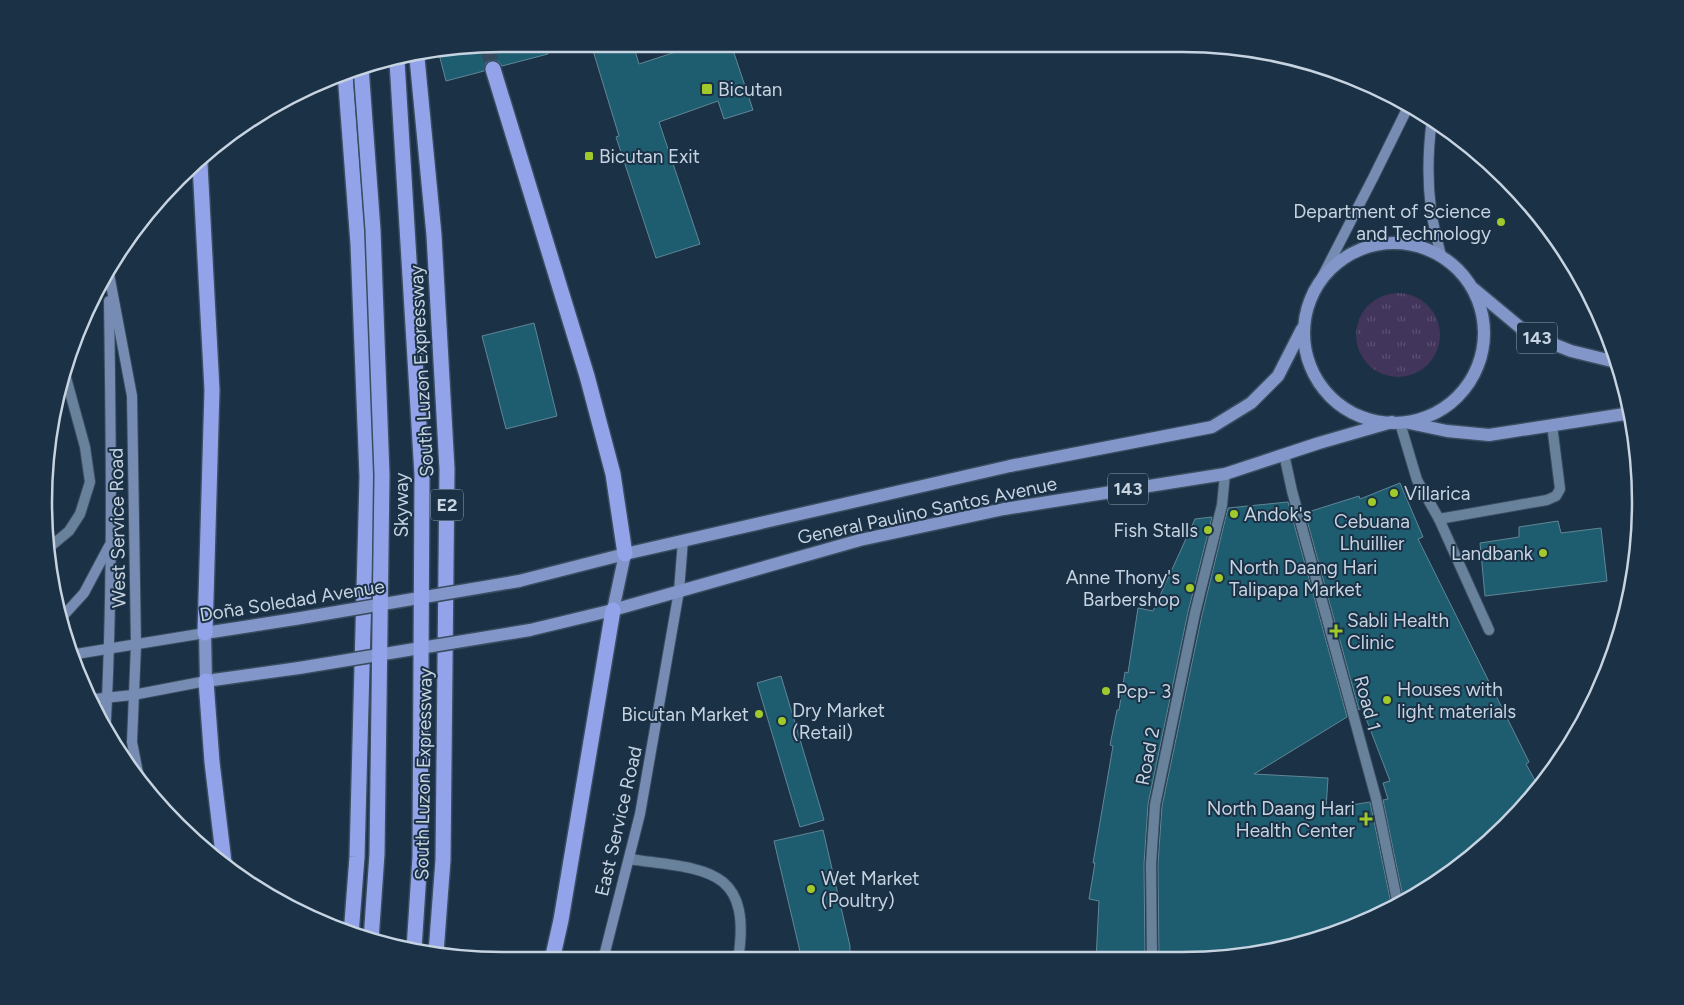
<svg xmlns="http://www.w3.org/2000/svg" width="1684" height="1005" font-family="Figtree,sans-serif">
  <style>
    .grass { fill: url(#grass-tufts) }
    .building { fill: #1e5c70; stroke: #608796 }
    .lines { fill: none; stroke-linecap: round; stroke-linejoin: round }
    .highway-tunnel { stroke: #35495d; stroke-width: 15; stroke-dasharray: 15 8; stroke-linecap: butt }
    .lane-casing { stroke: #3a4c5f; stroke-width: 12 }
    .street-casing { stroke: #3a4c5f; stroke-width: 12 }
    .secondary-casing { stroke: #3a4c5f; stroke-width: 12 }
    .primary-casing { stroke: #3a4c5f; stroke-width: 15 }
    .highway-casing { stroke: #3a4c5f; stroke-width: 18 }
    .lane { stroke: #69829b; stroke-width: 10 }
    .street { stroke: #69829b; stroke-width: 10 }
    .secondary { stroke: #768cb2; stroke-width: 10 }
    .primary { stroke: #8296ca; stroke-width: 12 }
    .highway { stroke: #93a3e9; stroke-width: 15 }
    .primary-bridge-casing { stroke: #3a4c5f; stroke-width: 15; stroke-linecap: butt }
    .highway-bridge-casing { stroke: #3a4c5f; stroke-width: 18; stroke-linecap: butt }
    .primary-bridge { stroke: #8296ca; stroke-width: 12 }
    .highway-bridge { stroke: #93a3e9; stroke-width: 15 }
    .poi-dot { fill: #a0c92b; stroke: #1b3146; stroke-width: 2 }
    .labels { text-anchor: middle; stroke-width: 4; stroke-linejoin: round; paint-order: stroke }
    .shield { fill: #1b3146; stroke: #93a2b2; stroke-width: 1 }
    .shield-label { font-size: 18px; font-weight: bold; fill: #c6d3e1 }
    .poi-label { font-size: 19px; fill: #c6d3e1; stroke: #1b3146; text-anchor: start }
    .street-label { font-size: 19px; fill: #c6d3e1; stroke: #1b3146 }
    .rim { fill: none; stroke: #c6d3e1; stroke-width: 2.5 }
  </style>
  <defs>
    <pattern id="grass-tufts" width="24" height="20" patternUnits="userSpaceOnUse" patternTransform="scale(1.25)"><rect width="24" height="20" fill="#42355b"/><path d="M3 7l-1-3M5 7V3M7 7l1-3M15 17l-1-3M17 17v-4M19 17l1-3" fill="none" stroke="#5c5172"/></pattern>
  </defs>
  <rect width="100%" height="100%" fill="#1b3146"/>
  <!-- grass -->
  <circle class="grass" cx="1398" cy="335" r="42"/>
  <!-- building -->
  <g class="building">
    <path d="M502 44H545L548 54 502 66 499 62 491 60 486 63 484 71 446 81 439 54Z"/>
    <path d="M591 44H633L639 64 700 44H731L753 110 724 119 718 101 659 122 700 244 656 258 616 137 619 136Z"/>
    <path d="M534 323 557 416 506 429 482 336Z"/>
    <path d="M1400 483 1423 537 1418 539 1529 762 1526 764 1538 786 1484 847 1411 900 1404 902 1383 800 1388 799 1383 783 1390 781 1362 708 1359 710 1305 513 1359 496 1360 499Z"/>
    <path d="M1288 502 1347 717 1254 774 1328 778 1326 809 1370 802 1392 908 1301 946 1212 960H1159L1158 864 1162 806 1202 615 1228 508Z"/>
    <path d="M1212 517 1188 612 1148 804 1144 864 1145 960H1096L1099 901 1089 899 1095 863H1093L1113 746 1110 745 1117 710H1119L1125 672 1128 673 1138 608 1153 611 1195 519Z"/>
    <path d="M1558 521 1561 533 1601 528 1607 581 1485 596 1480 543 1519 537V527Z"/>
    <path d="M781 676 824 820 800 827 757 683Z"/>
    <path d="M823 830 850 946V960H802L774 841Z"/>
  </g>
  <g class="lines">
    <!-- highway-tunnel -->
    <path class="highway-tunnel" d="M487 46 493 69"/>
    <defs>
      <g id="lane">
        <path d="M1400 423 1417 480 1439 519"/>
        <path d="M51 546 69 531 80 514 90 482 85 447 65 374"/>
        <path d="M1489 630 1439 519 1547 500 1556 496 1560 489 1552 425"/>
        <path d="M629 859C704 870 753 865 738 960"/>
      </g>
      <g id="street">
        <path d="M1284 454 1292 491 1376 798 1398 905"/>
        <path d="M1152 960 1151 864 1155 805 1195 613 1222 505 1225 474"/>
      </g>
      <g id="secondary">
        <path d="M1432 119C1428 149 1427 179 1431 209 1433 225 1437 240 1441 255"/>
        <path d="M109 274 132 396 136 645 132 742 140 783"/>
        <path d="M1321 279 1374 176 1408 107"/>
        <path d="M63 616 84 593 109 546"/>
        <path d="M70 655 205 633"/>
        <path d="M94 699 133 695 206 681"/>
        <path d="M106 720C113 581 111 441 109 301"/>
        <path d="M603 960 640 814 679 591 683 540"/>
      </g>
      <g id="primary">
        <circle cx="1394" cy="333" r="90"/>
        <path d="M1474 289 1528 334 1571 351 1616 362"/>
        <path d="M1409 423 1447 431 1489 435 1631 413"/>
        <path d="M519 581 625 554 1010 466 1212 427 1251 403 1278 376 1302 329"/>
        <path d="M613 610 625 554"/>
        <path d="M295 619 205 633 206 681 299 668"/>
        <path d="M530 630 613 610 860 540 1004 509 1225 474 1319 443 1392 422"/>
      </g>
      <g id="highway">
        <path d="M417 58 434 235 447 469 443 860 436 953"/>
        <path d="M493 69 587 376 613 474 625 554"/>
        <path d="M345 73 358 244 367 477 357 857 351 935"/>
        <path d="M200 164 212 390 205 633"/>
        <path d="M206 681 212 762 224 862"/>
        <path d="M552 960 561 920 613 610"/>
      </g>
    </defs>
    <!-- lane casing -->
    <use href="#lane" class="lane-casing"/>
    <!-- street casing -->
    <use href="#street" class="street-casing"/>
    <!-- secondary casing -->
    <use href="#secondary" class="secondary-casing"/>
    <!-- primary casing -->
    <use href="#primary" class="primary-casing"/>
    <!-- highway casing -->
    <use href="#highway" class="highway-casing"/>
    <!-- lane -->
    <use href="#lane" class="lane"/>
    <!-- street -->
    <use href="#street" class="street"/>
    <!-- secondary -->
    <use href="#secondary" class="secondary"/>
    <!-- primary -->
    <use href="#primary" class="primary"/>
    <!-- highway -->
    <use href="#highway" class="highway"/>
    <defs>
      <g id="primary-bridge">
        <path d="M295 619 519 581"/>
        <path d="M299 668 530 630"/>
      </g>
      <g id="highway-bridge">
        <path d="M397 61 422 475 420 857 414 949"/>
        <path d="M361 67 373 230 382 475 377 854 371 940"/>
      </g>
    </defs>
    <!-- primary-bridge casing -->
    <use href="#primary-bridge" class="primary-bridge-casing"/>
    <!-- highway-bridge casing -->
    <use href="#highway-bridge" class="highway-bridge-casing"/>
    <!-- primary-bridge -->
    <use href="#primary-bridge" class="primary-bridge"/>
    <!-- highway-bridge -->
    <use href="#highway-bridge" class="highway-bridge"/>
  </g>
  <!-- markers -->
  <g class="poi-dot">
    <rect x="701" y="83" width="12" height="12" rx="2.5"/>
    <rect x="584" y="151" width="10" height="10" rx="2.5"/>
    <circle cx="1501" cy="222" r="5"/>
    <circle cx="1394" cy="493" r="5"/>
    <circle cx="1372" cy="502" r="5"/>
    <circle cx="1234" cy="514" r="5"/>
    <circle cx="1208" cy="530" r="5"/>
    <circle cx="1543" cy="553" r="5"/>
    <circle cx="1219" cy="578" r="5"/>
    <circle cx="1190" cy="588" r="5"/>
    <path d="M1333.5 623.5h5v5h5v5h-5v5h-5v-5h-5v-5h5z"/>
    <circle cx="1106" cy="691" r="5"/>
    <circle cx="1387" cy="700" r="5"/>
    <circle cx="759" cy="714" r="5"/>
    <circle cx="782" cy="721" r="5"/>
    <path d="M1363.5 811.5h5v5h5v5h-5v5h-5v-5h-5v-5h5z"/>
    <circle cx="811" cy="889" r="5"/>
  </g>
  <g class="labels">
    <!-- shield labels -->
    <g class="shield">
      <rect x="1517" y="322.5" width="40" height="31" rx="4"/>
      <rect x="1108" y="473.5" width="40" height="31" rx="4"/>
      <rect x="431" y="489.5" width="32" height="31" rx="4"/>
    </g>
    <g class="shield-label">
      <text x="1537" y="344">143</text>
      <text x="1128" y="495">143</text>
      <text x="447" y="511">E2</text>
    </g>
    <!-- poi labels -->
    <g class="poi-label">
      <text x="718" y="96">Bicutan</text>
      <text x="599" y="163">Bicutan Exit</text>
      <text x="1491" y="218" text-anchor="end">Department of Science<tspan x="1491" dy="22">and Technology</tspan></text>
      <text x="1404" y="500">Villarica</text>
      <text x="1244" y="521">Andok's</text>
      <text x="1372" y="528" text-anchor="middle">Cebuana<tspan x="1372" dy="22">Lhuillier</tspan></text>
      <text x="1198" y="537" text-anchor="end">Fish Stalls</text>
      <text x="1533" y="560" text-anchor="end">Landbank</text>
      <text x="1229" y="574">North Daang Hari<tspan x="1229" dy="22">Talipapa Market</tspan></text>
      <text x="1180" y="584" text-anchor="end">Anne Thony's<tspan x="1180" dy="22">Barbershop</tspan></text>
      <text x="1347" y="627">Sabli Health<tspan x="1347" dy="22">Clinic</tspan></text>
      <text x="1397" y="696">Houses with<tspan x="1397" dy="22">light materials</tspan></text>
      <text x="1116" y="698">Pcp- 3</text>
      <text x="792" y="717">Dry Market<tspan x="792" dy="22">(Retail)</tspan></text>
      <text x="749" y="721" text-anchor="end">Bicutan Market</text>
      <text x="1355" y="815" text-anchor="end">North Daang Hari<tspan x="1355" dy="22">Health Center</tspan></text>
      <text x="821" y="885">Wet Market<tspan x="821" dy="22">(Poultry)</tspan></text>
    </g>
    <!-- street labels -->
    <g class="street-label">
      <text transform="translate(421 371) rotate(-93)" y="7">South Luzon Expressway</text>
      <text transform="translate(401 505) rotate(-90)" y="7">Skyway</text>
      <text transform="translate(927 510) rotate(-12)" y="7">General Paulino Santos Avenue</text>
      <text transform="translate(117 528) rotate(-91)" y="7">West Service Road</text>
      <text transform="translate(292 600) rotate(-9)" y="7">Doña Soledad Avenue</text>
      <text transform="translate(1368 703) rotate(75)" y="7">Road 1</text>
      <text transform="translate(1147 756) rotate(-79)" y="7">Road 2</text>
      <text transform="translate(423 774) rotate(-89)" y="7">South Luzon Expressway</text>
      <text transform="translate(618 821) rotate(-77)" y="7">East Service Road</text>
    </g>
  </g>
  <!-- crop -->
  <path d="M0 0H1684V1005H0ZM502 52H1182A450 450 0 0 1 1632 502V502A450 450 0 0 1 1182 952H502A450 450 0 0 1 52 502V502A450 450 0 0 1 502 52Z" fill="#1b3146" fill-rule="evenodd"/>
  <path class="rim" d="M502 52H1182A450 450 0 0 1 1632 502V502A450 450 0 0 1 1182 952H502A450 450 0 0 1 52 502V502A450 450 0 0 1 502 52Z"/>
</svg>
